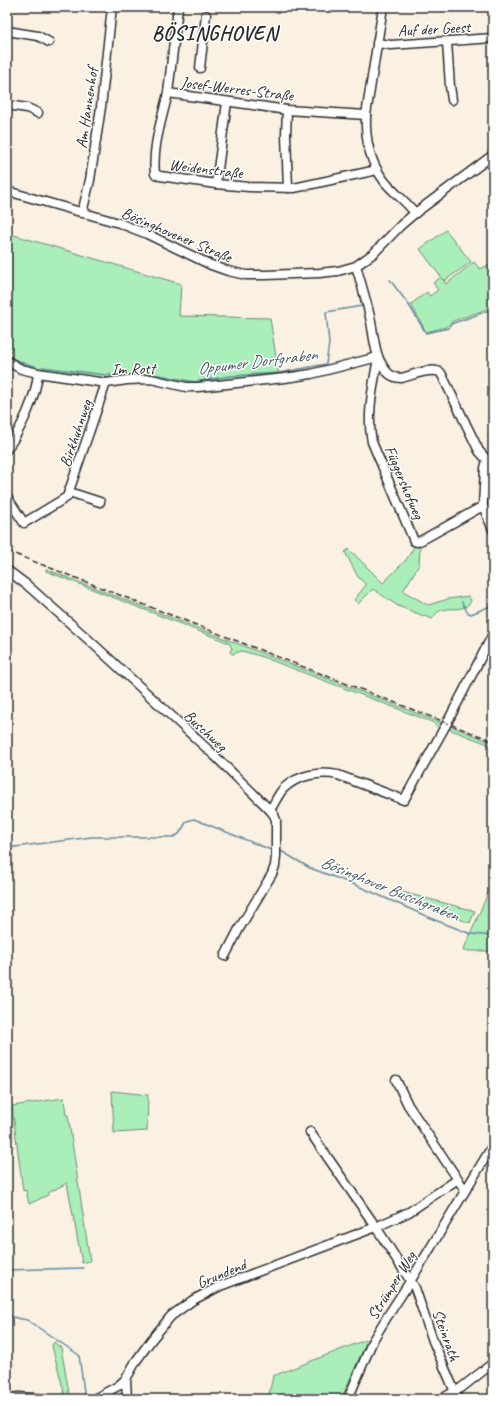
<svg xmlns="http://www.w3.org/2000/svg" width="500" height="1406" font-family="Caveat,sans-serif">
  <style>
    .green { fill: #aaeeb9; stroke: #6a8c72 }
    .lines { fill: none; stroke-linecap: round; stroke-linejoin: round }
    .stream { stroke: #648a9e; stroke-width: 1.5 }
    .minor-casing { stroke: #2b2b2b; stroke-width: 11 }
    .minor { stroke: #fff; stroke-width: 8 }
    .rail { stroke: #2b2b2b; stroke-width: 1.5; stroke-dasharray: 6 3; stroke-linecap: butt }
    .labels { text-anchor: middle; stroke-width: 3; stroke-linejoin: round; paint-order: stroke }
    .street-label { font-size: 16px; fill: #2b2b2b; stroke: #fff }
    .water-label { font-size: 17px; font-style: italic; fill: #485b65; stroke: #fff }
    .district-label { font-size: 20px; font-weight: bold; letter-spacing: 1px; fill: #2b2b2b; stroke: #fff }
  </style>
  <rect width="100%" height="100%" fill="#faf1e3"/>
  <filter id="ink" filterUnits="userSpaceOnUse"><feTurbulence type="fractalNoise" baseFrequency=".025" numOctaves="2"/><feDisplacementMap in="SourceGraphic" scale="8" xChannelSelector="R" yChannelSelector="G"/><feConvolveMatrix kernelMatrix="1 2 1 2 8 2 1 2 1" color-interpolation-filters="sRGB"/></filter>
  <g filter="url(#ink)">
    <!-- green -->
    <g class="green">
      <path d="M446 230 471 262 444 281 420 249Z"/>
      <path d="M7 233 181 284 179 316 270 318 279 376 197 385 119 378 86 377 34 369 7 357Z"/>
      <path d="M474 262 480 269 493 263V307L453 321 446 327 426 332 411 304 427 292 430 296 438 290 433 283 441 277 446 284Z"/>
      <path d="M415 545 420 548 419 565 403 591 428 605 448 599 469 596 471 601C464 614 449 605 438 612 436 613 434 617 432 619L398 606 373 589 358 604 354 600 366 585 358 577 345 552 349 549 383 583 406 560Z"/>
      <path d="M46 569 444 724 441 730 432 722 260 656 242 651 232 654 230 652 232 648 229 643 46 571Z"/>
      <path d="M448 725 493 743V746L446 728Z"/>
      <path d="M491 886H493V951H463Z"/>
      <path d="M398 891 475 911 470 923 397 896Z"/>
      <path d="M112 1091 148 1095 147 1131 114 1133Z"/>
      <path d="M64 1098 66 1115H68L90 1261 82 1263 67 1183 48 1193V1195L29 1204 26 1190 23 1191 12 1106Z"/>
      <path d="M368 1339 341 1399H268L273 1376Z"/>
      <path d="M54 1342 61 1348 70 1398 65 1396 52 1346Z"/>
    </g>
    <g class="lines">
      <!-- stream -->
      <g class="stream">
        <path d="M390 280 409 305 426 333 449 328 451 324 493 309"/>
        <path d="M7 356 26 364 35 366"/>
        <path d="M42 367 106 375H159L194 382 231 376 279 373 326 364 329 343 326 312 362 306 359 293"/>
        <path d="M462 602 467 612 471 614 493 605"/>
        <path d="M7 848 92 837H173L179 834 187 821 194 819 271 850"/>
        <path d="M281 851 310 868 358 886 435 920 471 934 493 936"/>
        <path d="M7 1270 83 1268"/>
        <path d="M7 1316 27 1320 79 1355 85 1399"/>
      </g>
      <defs>
        <g id="minor">
          <path d="M178 7 168 93 287 110 366 115"/>
          <path d="M383 7 366 115C365 139 370 163 385 182 394 193 406 201 415 213"/>
          <path d="M7 31 38 36 49 42"/>
          <path d="M447 42 450 86 452 100"/>
          <path d="M377 43 391 45 493 38"/>
          <path d="M200 68 206 15"/>
          <path d="M168 93C162 119 152 147 155 174L160 176 216 184 249 187 294 188 377 170"/>
          <path d="M7 105 27 108 38 113"/>
          <path d="M287 110 286 135 288 188"/>
          <path d="M216 184 227 102"/>
          <path d="M7 191 119 223 147 234 211 265 228 271 246 275H266L319 273 338 271 356 266 374 253 401 225 414 214 493 155"/>
          <path d="M82 213 90 180 101 107 112 7"/>
          <path d="M356 266C361 283 366 299 370 317 373 329 374 348 379 359 384 369 389 378 401 378 411 376 432 366 441 373L479 451 487 460 493 462"/>
          <path d="M378 357C374 384 366 414 372 442L414 541 417 542 422 540 483 506"/>
          <path d="M7 361 21 369 38 373 106 383 127 380 151 379 186 387H198L285 378 311 374 378 357"/>
          <path d="M7 449C21 429 36 398 38 373"/>
          <path d="M487 460 485 468 483 506 493 530"/>
          <path d="M69 492 100 502"/>
          <path d="M7 497 24 523 67 497 106 383"/>
          <path d="M7 570 27 585 90 641 215 756 270 810C275 803 278 794 284 788 298 775 320 771 338 775L404 800 447 723 493 634"/>
          <path d="M225 956 239 929 272 874 275 866 276 856V820L274 815 270 810"/>
          <path d="M396 1080 408 1105 465 1190"/>
          <path d="M310 1132 376 1227 409 1212 458 1179"/>
          <path d="M7 1398 19 1397 47 1399"/>
          <path d="M94 1399 118 1386 126 1379"/>
          <path d="M127 1399 126 1379 136 1361 152 1339 171 1316 193 1300 220 1286 376 1227 415 1288 433 1341 458 1399"/>
          <path d="M348 1399 373 1340 387 1317 411 1280 493 1145"/>
          <path d="M441 1399 461 1388 493 1363"/>
        </g>
      </defs>
      <!-- minor casing -->
      <use href="#minor" class="minor-casing"/>
      <!-- minor -->
      <use href="#minor" class="minor"/>
      <!-- rail -->
      <path class="rail" d="M7 551 493 741"/>
    </g>
  </g>
  <g class="labels">
    <!-- street labels -->
    <g class="street-label">
      <text transform="translate(434 28) rotate(-3)" y="6">Auf der Geest</text>
      <text transform="translate(237 88) rotate(7)" y="6">Josef-Werres-Straße</text>
      <text transform="translate(86 108) rotate(-82)" y="6">Am Hannenhof</text>
      <text transform="translate(206 168) rotate(7)" y="6">Weidenstraße</text>
      <text transform="translate(177 234) rotate(23)" y="6">Bösinghovener Straße</text>
      <text transform="translate(133 368) rotate(-1)" y="6">Im Rott</text>
      <text transform="translate(75 433) rotate(-71)" y="6">Birkhuhnweg</text>
      <text transform="translate(405 482) rotate(67)" y="6">Függershofweg</text>
      <text transform="translate(206 730) rotate(43)" y="6">Buschweg</text>
      <text transform="translate(221 1273) rotate(-23)" y="6">Grundend</text>
      <text transform="translate(391 1285) rotate(-58)" y="6">Strümper Weg</text>
      <text transform="translate(447 1335) rotate(70)" y="6">Steinrath</text>
    </g>
    <!-- water labels -->
    <g class="water-label">
      <text transform="translate(257 361) rotate(-7)" y="6">Oppumer Dorfgraben</text>
      <text transform="translate(390 888) rotate(22)" y="6">Bösinghover Buschgraben</text>
    </g>
    <!-- district labels -->
    <g class="district-label">
      <text x="215" y="40">BÖSINGHOVEN</text>
    </g>
  </g>
  <!-- margin -->
  <rect width="500" height="1406" fill="none" stroke="#fff" stroke-width="24"/>
  <rect x="12" y="12" width="476" height="1382" fill="none" stroke="#2b2b2b" stroke-width="1.5" filter="url(#ink)"/>
</svg>
